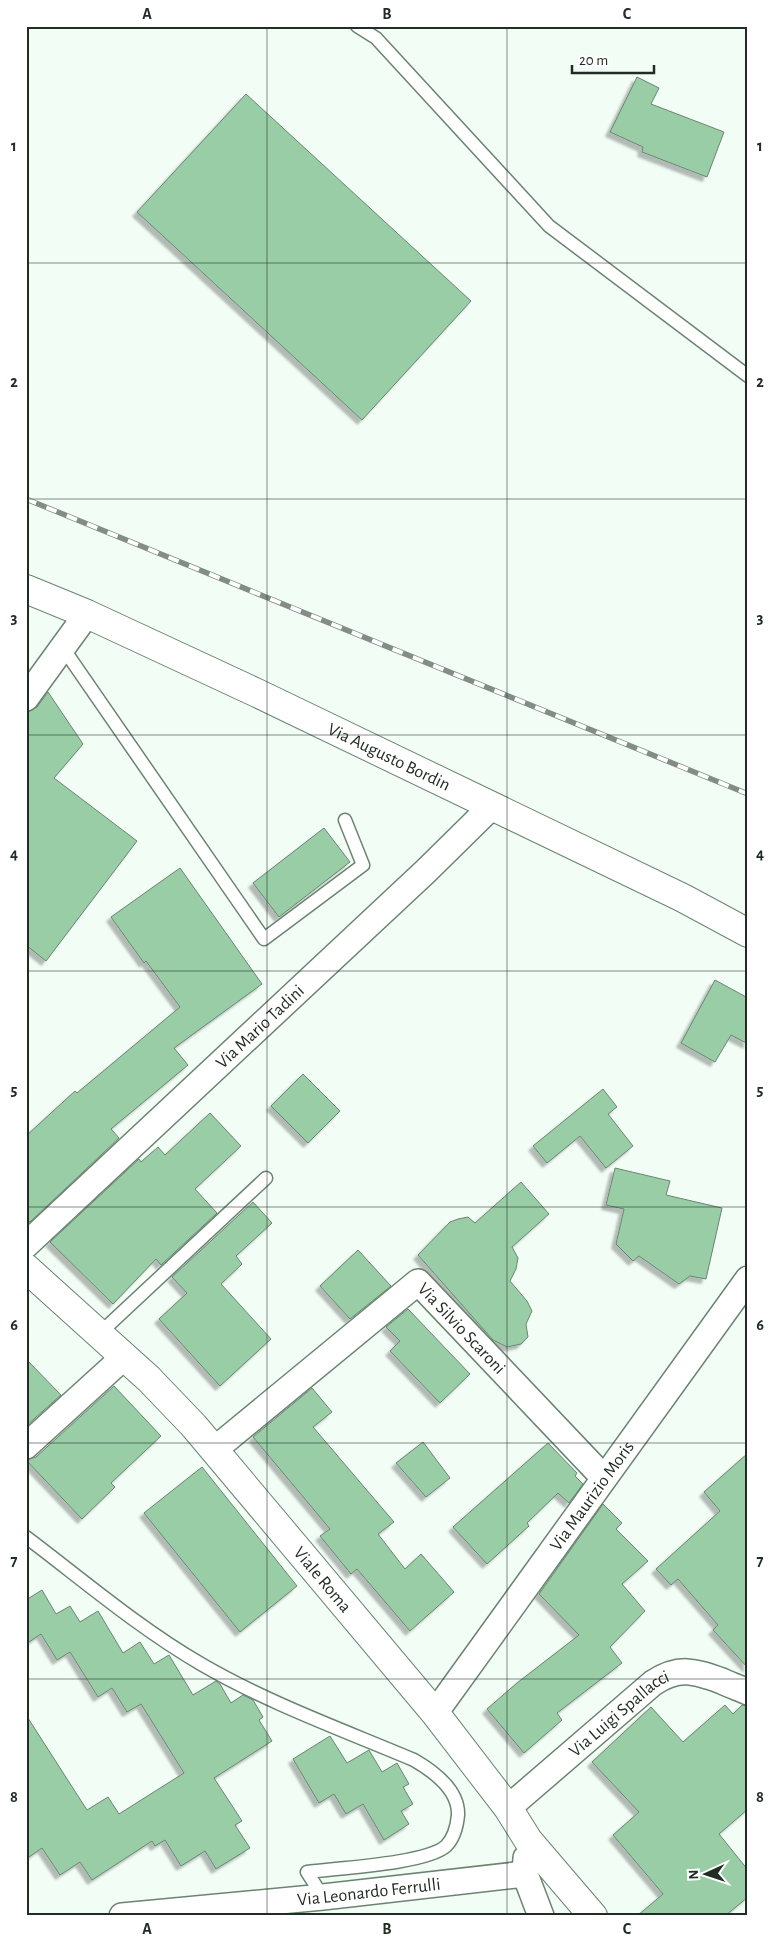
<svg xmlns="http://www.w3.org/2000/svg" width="774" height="1942" font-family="'Alegreya Sans',sans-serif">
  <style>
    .building { fill: #98cda6; stroke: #6b8571; filter: url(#shadow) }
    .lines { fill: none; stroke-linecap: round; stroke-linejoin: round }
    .service-casing { stroke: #6b8471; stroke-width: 15 }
    .minor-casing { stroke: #6b8471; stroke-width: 28 }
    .tertiary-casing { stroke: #6b8471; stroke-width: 30 }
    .service { stroke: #fff; stroke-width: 12 }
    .minor { stroke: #fff; stroke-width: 25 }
    .tertiary { stroke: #fff; stroke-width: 28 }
    .rail-casing { stroke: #828d85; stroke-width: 5.5 }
    .rail { stroke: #fff; stroke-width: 4; stroke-dasharray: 11; stroke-linecap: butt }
    .grid { fill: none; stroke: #212c24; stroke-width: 1; stroke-opacity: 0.55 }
    .labels { text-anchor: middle; stroke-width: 4.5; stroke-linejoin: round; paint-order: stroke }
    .street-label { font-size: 18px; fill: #212c24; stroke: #fff }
    .neatline { fill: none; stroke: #212c24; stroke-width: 2 }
    .grid-label { font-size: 16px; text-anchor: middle; font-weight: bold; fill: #212c24 }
  </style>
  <defs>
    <filter id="shadow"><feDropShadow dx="-4.5" dy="4.5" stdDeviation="1" flood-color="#0004"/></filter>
  </defs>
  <rect width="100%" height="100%" fill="#f2fef5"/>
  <!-- building -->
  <g class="building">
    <path d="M637 77 659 88 651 104 724 132 707 177 642 152 643 147 610 132Z"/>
    <path d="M246 94 471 301 362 420 137 212Z"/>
    <path d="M48 692 83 744 54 778 137 841 46 961 26 945V713L37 707Z"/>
    <path d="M324 828 350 862 279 917 253 883Z"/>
    <path d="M180 868 262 984 174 1048 188 1065 111 1129 119 1138 30 1222 26 1218V1136L75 1091 77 1093 180 1007 146 961 144 963 111 917Z"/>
    <path d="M715 980 748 998V1044L731 1035 715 1062 681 1043Z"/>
    <path d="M303 1074 340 1111 308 1143 271 1106Z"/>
    <path d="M603 1089 617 1107 608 1114 633 1146 606 1168 580 1136 547 1163 533 1146Z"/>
    <path d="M210 1113 241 1146 195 1189 217 1213 161 1265 156 1259 113 1304 50 1242 139 1159 141 1162 158 1147 165 1155Z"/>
    <path d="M615 1168 670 1181 666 1195 722 1208 706 1279 690 1276 679 1284 639 1256 633 1261 616 1244 624 1209 606 1205Z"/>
    <path d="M521 1182 549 1214 512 1247 518 1258 516 1269 510 1281 527 1301 532 1311 526 1324 528 1337 521 1344 507 1347 493 1340 418 1255 450 1222 458 1219 468 1217 475 1223Z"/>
    <path d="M253 1202 272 1223 236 1256 242 1264 221 1284 271 1339 220 1386 159 1319 187 1293 172 1277Z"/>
    <path d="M358 1250 391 1286 350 1319 320 1286Z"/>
    <path d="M408 1309 470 1374 440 1403 390 1351 400 1341 386 1327Z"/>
    <path d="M26 1359 61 1395 26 1426Z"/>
    <path d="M114 1386 161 1436 111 1483 115 1487 82 1519 26 1460 36 1457Z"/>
    <path d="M312 1388 332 1412 313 1427 394 1522 378 1534 405 1569 421 1554 454 1592 410 1631 357 1569 351 1574 320 1536 330 1529 253 1437Z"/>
    <path d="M423 1442 450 1478 426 1497 396 1463Z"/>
    <path d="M548 1443 577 1473 575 1476 583 1484 569 1503 558 1493 527 1523 529 1526 487 1564 453 1527Z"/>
    <path d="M748 1453V1668L713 1630 718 1625 678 1579 671 1585 656 1569 720 1511 704 1492Z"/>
    <path d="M202 1467 297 1586 240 1632 144 1513Z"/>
    <path d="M603 1504 622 1523 616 1529 648 1561 622 1584 645 1611 610 1647 622 1663 557 1713 562 1720 524 1753 487 1709 517 1683 579 1635 539 1594Z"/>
    <path d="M42 1590 56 1614 70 1606 80 1622 98 1611 123 1653 140 1642 154 1664 169 1655 193 1695 216 1681 220 1684 231 1703 243 1695 253 1700 263 1717 259 1720 272 1741 214 1778 242 1821 235 1825 250 1848 216 1869 205 1851 181 1866 165 1840 155 1846 152 1841 92 1880 80 1862 60 1875 42 1848 26 1859V1715L87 1810 108 1797 119 1814 184 1773 141 1704 127 1712 112 1688 98 1697 70 1652 57 1660 41 1634 26 1644V1600Z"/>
    <path d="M725 1705 733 1714 742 1705 748 1706V1809L719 1834 748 1870V1897L725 1916H637L663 1894 613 1835 639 1812 592 1762 651 1707 683 1742Z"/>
    <path d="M330 1736 347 1763 369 1750 382 1772 397 1763 409 1784 403 1787 413 1804 401 1811 409 1824 384 1840 363 1804 346 1814 334 1794 319 1803 293 1759Z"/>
  </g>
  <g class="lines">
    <defs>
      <g id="service">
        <path d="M357 26 376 38 549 226 748 376"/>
        <path d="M63 648 264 939 363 865 345 820"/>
        <path d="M99 1334 266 1178"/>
        <path d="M26 1537C83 1580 139 1628 201 1664 268 1703 343 1730 414 1760 433 1771 459 1790 458 1815 457 1826 454 1838 446 1846 426 1864 336 1868 307 1872L323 1897"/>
      </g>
      <g id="minor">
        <path d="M26 698 87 614"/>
        <path id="s1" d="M26 1245 426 871 492 806"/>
        <path d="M26 1446 124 1357"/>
        <path id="s2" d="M214 1450 418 1282 604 1478"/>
        <path id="s3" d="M435 1713 748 1279"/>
        <path id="s4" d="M508 1808 653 1683C679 1666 694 1671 722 1681 730 1685 739 1688 748 1692"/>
        <path d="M526 1858 525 1874 541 1916"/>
        <path id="s5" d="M122 1916 323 1897 525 1874"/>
      </g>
      <g id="tertiary">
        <path id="s6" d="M26 589 87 614 257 693 683 898 748 933"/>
        <path id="s7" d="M26 1268 149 1379 194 1426 435 1713 508 1808 528 1840 593 1916"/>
      </g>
    </defs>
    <!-- service casing -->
    <use href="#service" class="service-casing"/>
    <!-- minor casing -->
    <use href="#minor" class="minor-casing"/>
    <!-- tertiary casing -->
    <use href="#tertiary" class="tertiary-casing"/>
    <!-- service -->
    <use href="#service" class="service"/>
    <!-- minor -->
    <use href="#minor" class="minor"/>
    <!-- tertiary -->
    <use href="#tertiary" class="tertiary"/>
    <defs>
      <path id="rail" d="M26 499 748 794"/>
    </defs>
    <!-- rail casing -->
    <use href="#rail" class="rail-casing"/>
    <!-- rail -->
    <use href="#rail" class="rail"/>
  </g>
  <!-- grid -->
  <path class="grid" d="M267 26V1916M507 26V1916M26 263H748M26 499H748M26 735H748M26 971H748M26 1207H748M26 1443H748M26 1679H748"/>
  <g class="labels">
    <!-- street labels -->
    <g class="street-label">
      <text dy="6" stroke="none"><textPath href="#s6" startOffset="400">Via Augusto Bordin</textPath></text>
      <text dy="6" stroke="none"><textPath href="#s1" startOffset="320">Via Mario Tadini</textPath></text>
      <text dy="6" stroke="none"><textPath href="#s2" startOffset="328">Via Silvio Scaroni</textPath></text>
      <text dy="6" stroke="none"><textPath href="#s3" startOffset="268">Via Maurizio Moris</textPath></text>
      <text dy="6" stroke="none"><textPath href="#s7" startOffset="431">Viale Roma</textPath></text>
      <text dy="6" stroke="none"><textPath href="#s4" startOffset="146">Via Luigi Spallacci</textPath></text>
      <text dy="6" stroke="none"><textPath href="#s5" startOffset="248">Via Leonardo Ferrulli</textPath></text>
    </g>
  </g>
  <!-- border -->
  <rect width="774" height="1942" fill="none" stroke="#ffffff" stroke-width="55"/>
  <!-- north arrow -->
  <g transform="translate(706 1874) rotate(267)" stroke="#ffffff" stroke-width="4" paint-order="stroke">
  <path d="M0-4L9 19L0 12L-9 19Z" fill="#212c24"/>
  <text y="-8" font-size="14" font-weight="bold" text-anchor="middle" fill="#212c24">N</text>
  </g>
  <!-- scale -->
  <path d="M572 65v8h82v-8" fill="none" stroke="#212c24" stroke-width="2.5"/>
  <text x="579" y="65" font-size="15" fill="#212c24" stroke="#ffffff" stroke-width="4" paint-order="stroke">20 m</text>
  <rect x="28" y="28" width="718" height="1886" class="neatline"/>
  <g class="grid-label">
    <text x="147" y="19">A</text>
    <text x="387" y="19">B</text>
    <text x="627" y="19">C</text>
    <text x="14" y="151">1</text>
    <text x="760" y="151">1</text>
    <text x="14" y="387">2</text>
    <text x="760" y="387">2</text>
    <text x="14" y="623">3</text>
    <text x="760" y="623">3</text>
    <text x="14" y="859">4</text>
    <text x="760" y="859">4</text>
    <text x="14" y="1095">5</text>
    <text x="760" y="1095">5</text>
    <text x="14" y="1330">6</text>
    <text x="760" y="1330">6</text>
    <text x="14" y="1566">7</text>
    <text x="760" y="1566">7</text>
    <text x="14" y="1802">8</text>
    <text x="760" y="1802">8</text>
    <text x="147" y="1934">A</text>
    <text x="387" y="1934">B</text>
    <text x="627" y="1934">C</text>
  </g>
</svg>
